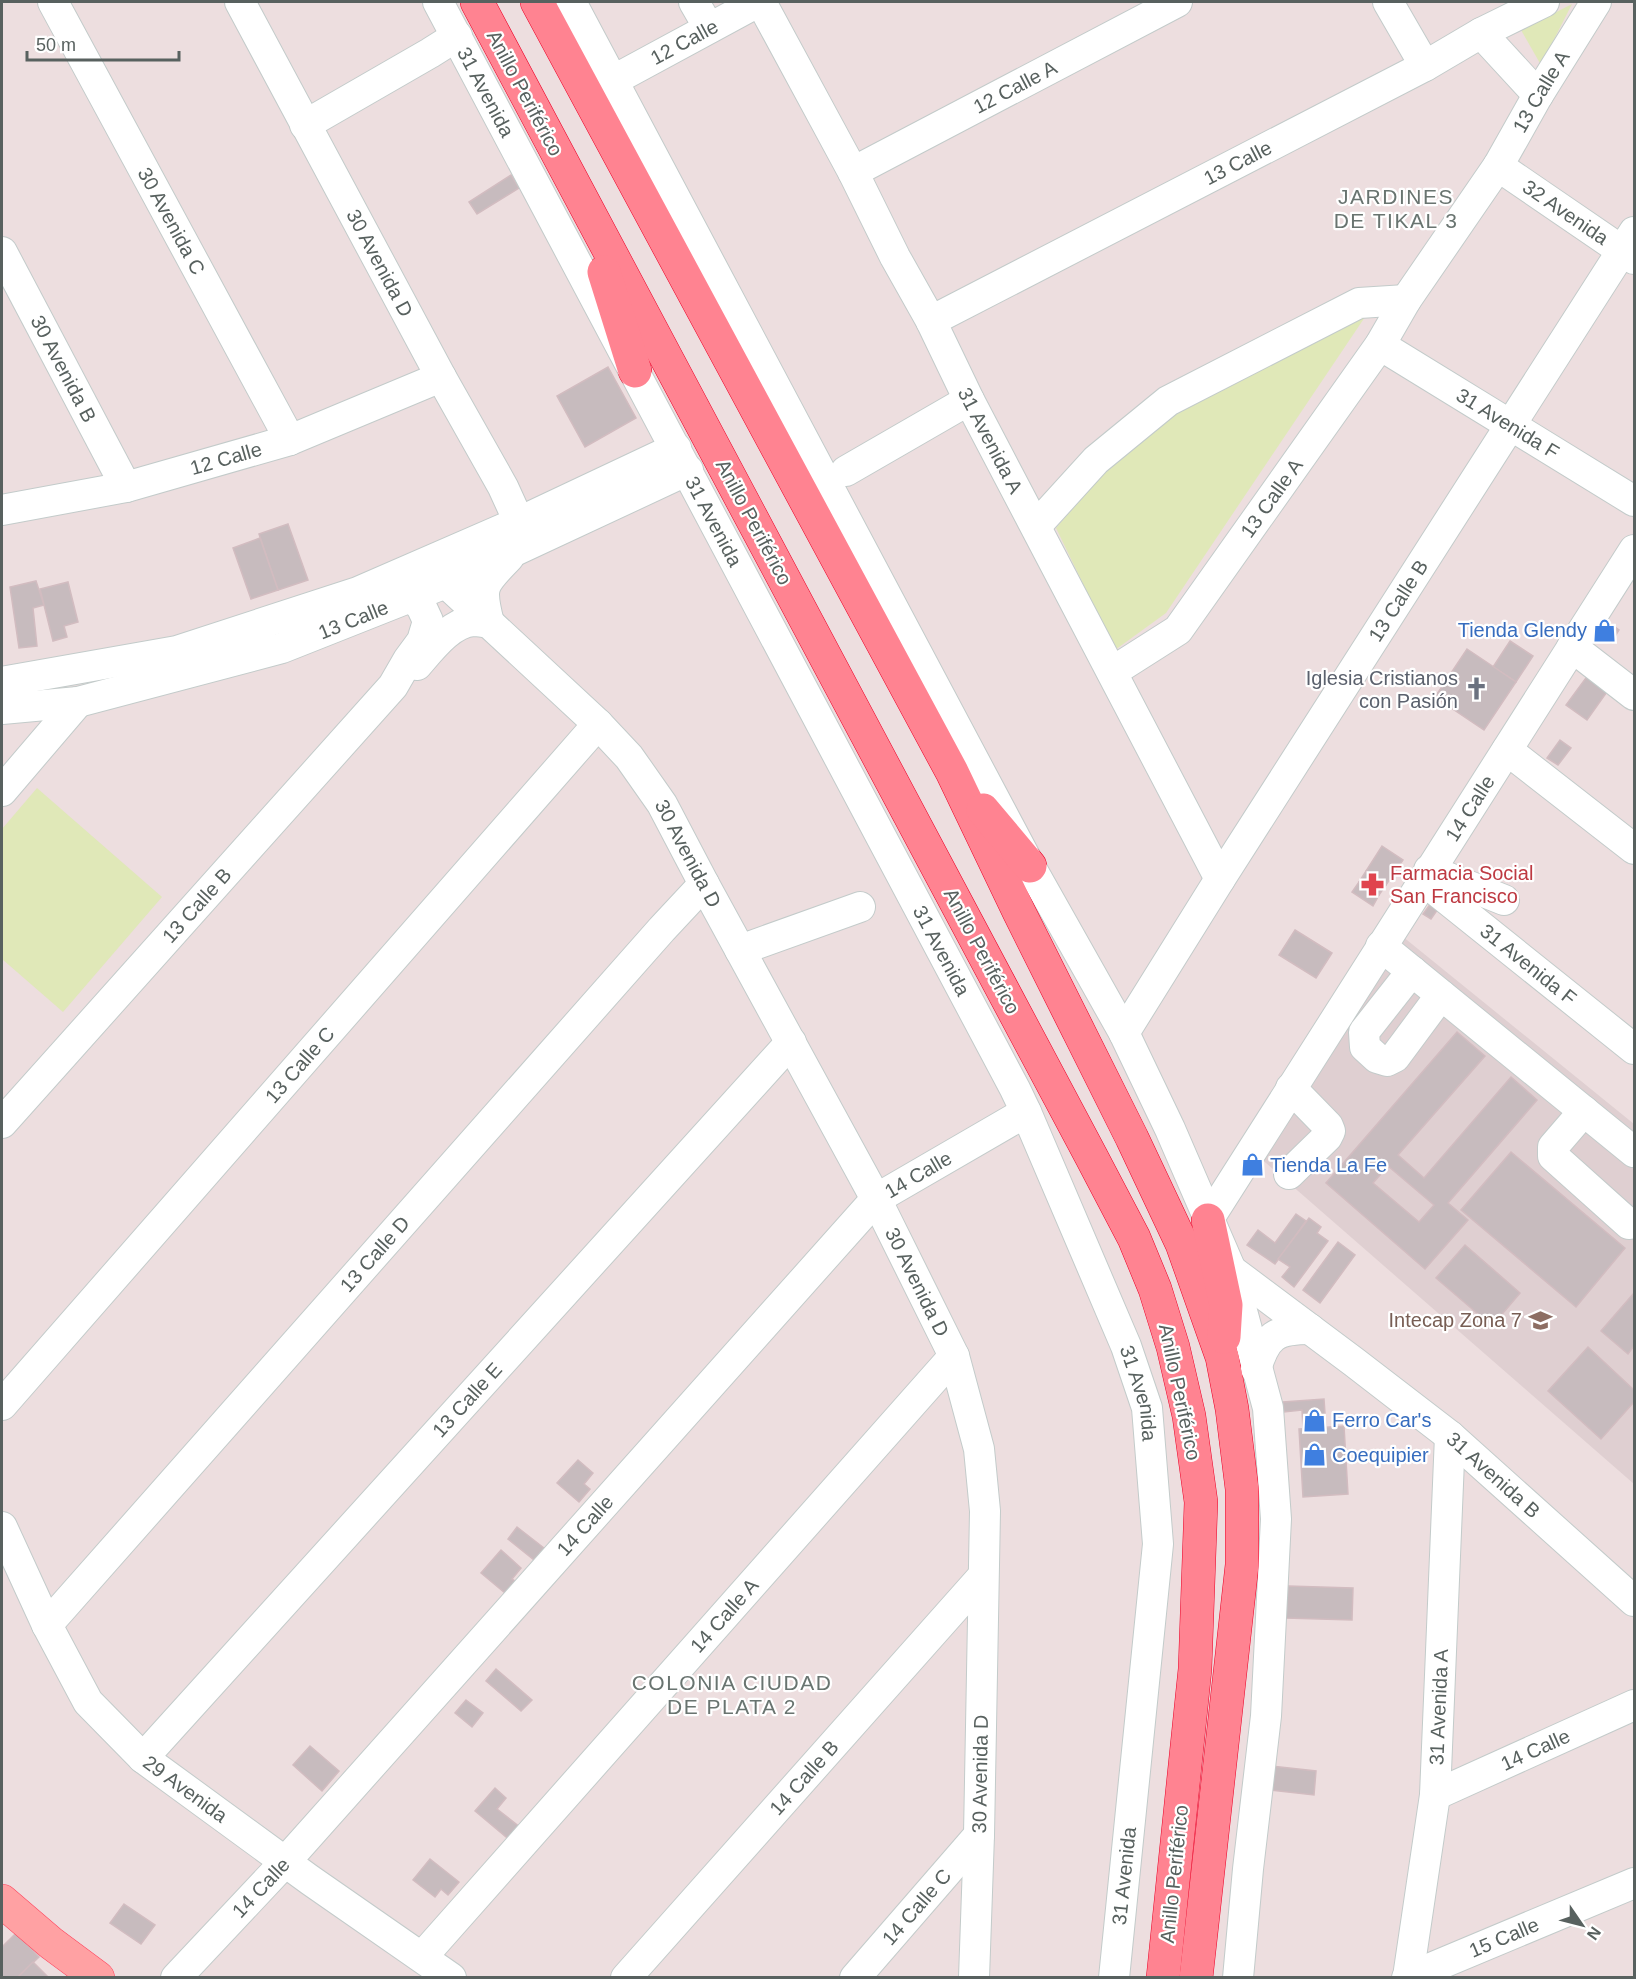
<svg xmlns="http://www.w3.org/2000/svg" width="1636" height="1979" font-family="Arial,sans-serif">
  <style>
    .education { fill: #dfcfd1 }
    .green { fill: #e0e8b8 }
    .building { fill: #c7bbbe; stroke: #d2bcc0; stroke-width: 1.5; fill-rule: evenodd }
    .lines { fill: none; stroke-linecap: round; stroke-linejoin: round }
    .minor-casing { stroke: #c3cbca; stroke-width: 32 }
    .major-casing { stroke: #fe465f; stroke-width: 34 }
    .highway-casing { stroke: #eb0027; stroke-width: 34 }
    .minor { stroke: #fff; stroke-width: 30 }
    .major { stroke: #ffa1a3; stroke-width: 33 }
    .highway { stroke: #ff8391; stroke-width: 33 }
    .labels { text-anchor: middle; stroke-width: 4.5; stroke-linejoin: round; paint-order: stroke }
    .street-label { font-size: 20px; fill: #58615f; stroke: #fff }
    .shop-label { font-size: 20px; fill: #366cbe; stroke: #fff; text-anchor: start }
    .worship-label { font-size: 20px; fill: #5b616d; stroke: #fff; text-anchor: end }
    .health-label { font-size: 20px; fill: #be3a42; stroke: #fff; text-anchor: start }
    .education-label { font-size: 20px; fill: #785e54; stroke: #fff; text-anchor: end }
    .neighbourhood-label { font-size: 21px; letter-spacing: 1.5px; fill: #697470; stroke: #fff }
  </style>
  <rect width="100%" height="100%" fill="#eddedf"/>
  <!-- education -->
  <path class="education" d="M1402 936 1634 1124V1484L1258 1156Z"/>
  <!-- green -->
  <g class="green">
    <path d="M1572 4 1541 65 1521 30Z"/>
    <path d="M1365 317 1166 613 1115 650 1056 528 1106 469 1176 411Z"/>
    <path d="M37 788 162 897 63 1012 2 959V829Z"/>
  </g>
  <!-- building -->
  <g class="building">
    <path d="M511 175 519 188 477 214 469 202Z"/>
    <path d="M608 367 636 418 585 447 557 396Z"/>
    <path d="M288 524 308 580 278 590 259 534Z"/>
    <path d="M260 538 278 590 251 599 233 548Z"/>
    <path d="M36 581 44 605 33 608 37 646 19 648 10 587Z"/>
    <path d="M68 582 78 622 64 626 67 637 53 641 40 589Z"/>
    <path d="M1600 616 1619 630 1611 643 1591 629Z"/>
    <path d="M1510 641 1533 656 1516 682 1493 667Z"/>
    <path d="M1467 649 1516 682 1484 730 1435 697Z"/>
    <path d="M1594 667 1614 682 1587 720 1566 705Z"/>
    <path d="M1560 740 1571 748 1558 765 1547 758Z"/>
    <path d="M1382 846 1403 860 1386 885 1366 871Z"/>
    <path d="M1366 871 1386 885 1379 895 1359 882Z"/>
    <path d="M1359 882 1379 895 1373 906 1352 892Z"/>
    <path d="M1431 903 1438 909 1431 919 1423 914Z"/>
    <path d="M1295 930 1332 953 1316 978 1279 955Z"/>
    <path d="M1457 1032 1485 1056 1398 1155 1424 1178 1511 1077 1537 1100 1448 1203 1468 1220 1425 1269 1326 1183ZM1388 1166 1434 1205 1419 1222 1373 1183Z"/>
    <path d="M1511 1152 1625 1248 1576 1307 1461 1210Z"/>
    <path d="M1296 1214 1306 1221 1275 1264 1247 1245 1258 1230 1275 1243Z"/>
    <path d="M1309 1218 1321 1227 1317 1233 1328 1241 1294 1287 1282 1277 1290 1267 1278 1259Z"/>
    <path d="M1338 1242 1355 1255 1320 1303 1303 1290Z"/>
    <path d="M1465 1245 1520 1293 1492 1326 1436 1278Z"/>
    <path d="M1634 1293V1346L1628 1354 1601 1331Z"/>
    <path d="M1588 1347 1634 1390V1402L1601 1439 1548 1391Z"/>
    <path d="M1324 1399 1326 1428 1303 1429 1302 1410 1284 1412 1283 1402Z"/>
    <path d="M1344 1426 1348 1494 1303 1497 1299 1429Z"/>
    <path d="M578 1460 593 1473 584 1484 590 1489 579 1502 557 1483Z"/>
    <path d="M517 1527 544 1548 534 1560 508 1539Z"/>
    <path d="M501 1550 521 1568 512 1579 515 1581 505 1593 481 1573Z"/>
    <path d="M1288 1586 1353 1588 1352 1620 1286 1618Z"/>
    <path d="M496 1669 532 1700 521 1711 486 1681Z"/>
    <path d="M466 1700 483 1713 472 1727 455 1713Z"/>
    <path d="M310 1746 339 1771 322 1791 293 1765Z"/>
    <path d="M1271 1766 1316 1771 1314 1795 1269 1790Z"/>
    <path d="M495 1788 506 1798 497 1809 521 1828 511 1841 475 1811Z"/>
    <path d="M430 1859 459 1882 448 1895 441 1889 435 1897 413 1880Z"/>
    <path d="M124 1904 155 1925 141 1944 110 1923Z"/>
    <path d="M16 1933 39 1957 17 1978H2V1947Z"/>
    <path d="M33 1962 49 1978H17Z"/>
  </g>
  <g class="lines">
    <defs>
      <g id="minor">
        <path id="s1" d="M53 2 290 440"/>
        <path id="s2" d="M240 2 441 377 503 487 519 522"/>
        <path id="s3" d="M438 2 1015 1089 1026 1112 1126 1346 1147 1408 1158 1544 1114 1978"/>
        <path d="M571 2 1030 866 1124 1033 1170 1129 1231 1270 1268 1408 1276 1519 1266 1716 1248 1869 1238 1978"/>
        <path d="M694 2 709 28"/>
        <path id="s4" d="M761 2 853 172 895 257 931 321 969 400 1220 879"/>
        <path d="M1388 2 1425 66"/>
        <path d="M1481 33 1538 95"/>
        <path id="s5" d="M612 81 758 2"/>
        <path d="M305 125 430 53 457 36"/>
        <path id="s6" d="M1498 166 1634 259"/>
        <path id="s7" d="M853 172 1177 2"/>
        <path id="s8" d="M2 252 126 487"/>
        <path id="s9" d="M931 321 1425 66 1481 33 1544 2"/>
        <path id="s10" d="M1380 345 1634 501"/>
        <path d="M846 471 969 400"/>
        <path id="s11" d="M2 510 126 487 290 440 441 377"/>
        <path d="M1036 526 1096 460 1168 401 1359 303 1406 300"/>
        <path id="s12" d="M446 583 598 724 629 757 662 804 704 884 876 1199 954 1356 979 1449 985 1511 979 1835 974 1978"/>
        <path d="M1572 647 1634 695"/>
        <path d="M417 665C431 649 451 622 474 621 479 621 484 622 489 623 479 584 483 585 509 557"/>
        <path id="s13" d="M1112 672 1178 630 1380 345 1406 300 1498 166 1538 95 1596 2"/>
        <path d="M2 682 177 651 358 592 519 522 676 448"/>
        <path id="s14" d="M2 709 78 702 282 648 446 583 688 470"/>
        <path d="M1507 750 1634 849"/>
        <path d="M2 791 78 702"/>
        <path d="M1429 870 1504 900"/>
        <path id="s15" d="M1423 880 1634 1049"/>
        <path d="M1381 946 1634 1152"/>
        <path d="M740 950 860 907"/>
        <path d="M1412 971 1364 1032 1365 1047 1377 1058 1387 1061 1395 1057 1441 995"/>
        <path id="s16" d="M1124 1033 1220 879 1634 232"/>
        <path d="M1584 1111 1553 1147V1156L1629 1224"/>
        <path id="s17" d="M2 1123 393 686 408 660 422 641 428 621 422 608 413 596"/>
        <path d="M1289 1174 1327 1137 1330 1131 1328 1126 1291 1088"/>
        <path id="s18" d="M1208 1220 1634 550"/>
        <path id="s19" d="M1231 1270 1354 1362 1450 1436 1634 1601"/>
        <path d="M1256 1369C1266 1336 1275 1329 1310 1329"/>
        <path id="s20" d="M2 1405 598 724"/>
        <path id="s21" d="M2 1527 47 1625 88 1702 143 1758 310 1880 451 1978"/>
        <path id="s22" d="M47 1625 662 929 704 884"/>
        <path id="s23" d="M143 1758 791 1042"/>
        <path id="s24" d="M1435 1795 1634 1705"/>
        <path id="s25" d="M422 1957 954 1356"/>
        <path id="s26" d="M1408 1977 1435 1795 1450 1436"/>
        <path id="s27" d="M176 1978 285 1862 876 1199 1026 1112"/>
        <path id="s28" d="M626 1978 983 1576"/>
        <path id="s29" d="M855 1978 979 1835"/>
        <path id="s30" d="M1407 1978 1634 1883"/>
      </g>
      <path id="major" d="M2 1901 51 1943 98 1978"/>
      <g id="highway">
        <path d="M477 2 1091 1156 1134 1238 1155 1289 1173 1347 1189 1416 1201 1502 1195 1669 1163 1978"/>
        <path d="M537 2 952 772 1019 912 1132 1138 1182 1244 1222 1357 1232 1409 1242 1489V1565L1196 1978"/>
        <path d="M604 272 635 371"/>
        <path d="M983 810 1030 866"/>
        <path d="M1208 1220 1226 1305 1224 1337"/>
      </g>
    </defs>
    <!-- minor casing -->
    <use href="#minor" class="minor-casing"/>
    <!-- major casing -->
    <use href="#major" class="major-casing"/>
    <!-- highway casing -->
    <use href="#highway" class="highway-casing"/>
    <!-- minor -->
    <use href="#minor" class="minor"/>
    <!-- major -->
    <use href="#major" class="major"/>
    <!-- highway -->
    <use href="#highway" class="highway"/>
  </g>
  <!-- icons -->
  <defs>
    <symbol id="shop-bare" viewBox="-9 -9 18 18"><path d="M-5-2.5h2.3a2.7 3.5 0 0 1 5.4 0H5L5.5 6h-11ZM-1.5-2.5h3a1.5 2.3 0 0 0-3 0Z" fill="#3f7fe0" stroke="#fff" stroke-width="2.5" paint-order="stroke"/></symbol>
    <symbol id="church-bare" viewBox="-9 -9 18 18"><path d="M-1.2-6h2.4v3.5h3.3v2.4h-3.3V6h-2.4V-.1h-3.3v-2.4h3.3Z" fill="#6b7280" stroke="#fff" stroke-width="2.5" paint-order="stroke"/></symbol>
    <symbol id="pharmacy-bare" viewBox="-9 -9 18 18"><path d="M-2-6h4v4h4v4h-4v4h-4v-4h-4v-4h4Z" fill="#e0444e" stroke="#fff" stroke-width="2.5" paint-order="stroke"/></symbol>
    <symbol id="university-bare" viewBox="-9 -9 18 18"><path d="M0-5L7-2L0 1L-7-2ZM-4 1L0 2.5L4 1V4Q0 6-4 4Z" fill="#8d6e63" stroke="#fff" stroke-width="2.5" paint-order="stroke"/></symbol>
  </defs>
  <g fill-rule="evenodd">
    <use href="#shop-bare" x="1588" y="614" width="33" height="33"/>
    <use href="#church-bare" x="1460" y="672" width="33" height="33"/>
    <use href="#pharmacy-bare" x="1356" y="868" width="33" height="33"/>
    <use href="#shop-bare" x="1236" y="1148" width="33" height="33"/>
    <use href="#university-bare" x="1524" y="1304" width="33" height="33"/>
    <use href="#shop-bare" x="1298" y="1404" width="33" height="33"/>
    <use href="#shop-bare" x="1298" y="1438" width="33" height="33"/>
  </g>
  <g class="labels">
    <!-- street labels -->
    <g class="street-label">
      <text dy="7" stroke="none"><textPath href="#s5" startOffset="82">12 Calle</textPath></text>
      <text dy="7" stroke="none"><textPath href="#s7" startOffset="183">12 Calle A</textPath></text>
      <text dy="7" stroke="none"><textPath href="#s3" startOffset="102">31 Avenida</textPath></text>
      <text dy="7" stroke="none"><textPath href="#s13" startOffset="728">13 Calle A</textPath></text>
      <text transform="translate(525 93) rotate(62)" y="7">Anillo Periférico</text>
      <text dy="7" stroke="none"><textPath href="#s9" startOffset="345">13 Calle</textPath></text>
      <text dy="7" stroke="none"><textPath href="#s6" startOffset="82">32 Avenida</textPath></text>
      <text dy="7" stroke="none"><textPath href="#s1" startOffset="249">30 Avenida C</textPath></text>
      <text dy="7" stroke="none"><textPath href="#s2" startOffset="296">30 Avenida D</textPath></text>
      <text dy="7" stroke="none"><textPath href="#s8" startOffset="132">30 Avenida B</textPath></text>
      <text dy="7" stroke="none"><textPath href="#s10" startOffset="150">31 Avenida F</textPath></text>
      <text dy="7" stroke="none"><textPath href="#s4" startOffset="495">31 Avenida A</textPath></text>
      <text dy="7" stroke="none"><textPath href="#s11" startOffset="230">12 Calle</textPath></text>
      <text dy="7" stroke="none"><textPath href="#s13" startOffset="240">13 Calle A</textPath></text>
      <text dy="7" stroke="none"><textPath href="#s3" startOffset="588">31 Avenida</textPath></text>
      <text transform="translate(754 522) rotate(62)" y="7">Anillo Periférico</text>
      <text dy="7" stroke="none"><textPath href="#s16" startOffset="512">13 Calle B</textPath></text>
      <text dy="7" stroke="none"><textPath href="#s14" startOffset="364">13 Calle</textPath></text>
      <text dy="7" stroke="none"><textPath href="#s18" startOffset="488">14 Calle</textPath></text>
      <text dy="7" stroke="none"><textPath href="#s12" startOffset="366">30 Avenida D</textPath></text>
      <text dy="7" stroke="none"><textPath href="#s17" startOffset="292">13 Calle B</textPath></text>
      <text dy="7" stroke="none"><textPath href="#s3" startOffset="1074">31 Avenida</textPath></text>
      <text transform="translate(982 951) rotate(62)" y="7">Anillo Periférico</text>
      <text dy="7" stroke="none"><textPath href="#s15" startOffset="135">31 Avenida F</textPath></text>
      <text dy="7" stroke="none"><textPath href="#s20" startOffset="452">13 Calle C</textPath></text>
      <text dy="7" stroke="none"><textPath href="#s27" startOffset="1096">14 Calle</textPath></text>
      <text dy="7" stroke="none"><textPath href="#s22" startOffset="495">13 Calle D</textPath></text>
      <text dy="7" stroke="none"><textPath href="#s12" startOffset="852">30 Avenida D</textPath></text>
      <text transform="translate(1180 1392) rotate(78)" y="7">Anillo Periférico</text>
      <text dy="7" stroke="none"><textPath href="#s3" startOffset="1560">31 Avenida</textPath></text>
      <text dy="7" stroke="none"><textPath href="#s23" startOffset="483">13 Calle E</textPath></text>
      <text dy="7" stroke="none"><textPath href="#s19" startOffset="333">31 Avenida B</textPath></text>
      <text dy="7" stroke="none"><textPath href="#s27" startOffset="610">14 Calle</textPath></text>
      <text dy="7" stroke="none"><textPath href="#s25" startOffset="456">14 Calle A</textPath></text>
      <text dy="7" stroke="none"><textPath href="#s26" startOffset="272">31 Avenida A</textPath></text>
      <text dy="7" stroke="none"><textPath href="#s24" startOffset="110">14 Calle</textPath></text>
      <text transform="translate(980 1774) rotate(-89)" y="7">30 Avenida D</text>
      <text dy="7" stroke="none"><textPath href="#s28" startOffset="268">14 Calle B</textPath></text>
      <text dy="7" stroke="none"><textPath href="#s21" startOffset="326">29 Avenida</textPath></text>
      <text transform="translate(1174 1874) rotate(-84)" y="7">Anillo Periférico</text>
      <text transform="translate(1124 1876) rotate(-84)" y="7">31 Avenida</text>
      <text dy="7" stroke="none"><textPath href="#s27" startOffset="124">14 Calle</textPath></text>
      <text dy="7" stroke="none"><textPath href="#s29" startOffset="94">14 Calle C</textPath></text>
      <text dy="7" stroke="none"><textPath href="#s30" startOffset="105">15 Calle</textPath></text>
    </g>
    <!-- shop labels -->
    <g class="shop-label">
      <text x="1587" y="637" text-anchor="end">Tienda Glendy</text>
      <text x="1270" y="1172">Tienda La Fe</text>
      <text x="1332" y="1427">Ferro Car's</text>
      <text x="1332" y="1462">Coequipier</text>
    </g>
    <!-- worship labels -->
    <g class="worship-label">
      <text x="1458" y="685">Iglesia Cristianos<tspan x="1458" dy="23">con Pasión</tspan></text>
    </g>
    <!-- health labels -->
    <g class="health-label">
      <text x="1390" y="880">Farmacia Social<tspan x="1390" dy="23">San Francisco</tspan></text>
    </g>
    <!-- education labels -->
    <g class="education-label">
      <text x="1522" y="1327">Intecap Zona 7</text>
    </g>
    <!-- neighbourhood labels -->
    <g class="neighbourhood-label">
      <text x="1396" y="204">JARDINES<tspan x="1396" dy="24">DE TIKAL 3</tspan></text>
      <text x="732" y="1690">COLONIA CIUDAD<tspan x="732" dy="24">DE PLATA 2</tspan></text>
    </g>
  </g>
  <!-- border -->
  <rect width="1636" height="1979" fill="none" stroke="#58615f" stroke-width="6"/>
  <!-- north arrow -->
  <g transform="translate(1582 1925) rotate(125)" stroke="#ffffff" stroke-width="4.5" paint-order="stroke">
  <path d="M0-4.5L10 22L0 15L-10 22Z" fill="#58615f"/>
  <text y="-9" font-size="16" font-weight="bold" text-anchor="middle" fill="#58615f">N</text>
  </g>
  <!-- scale -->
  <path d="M27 51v9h152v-9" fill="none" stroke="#58615f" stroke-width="3"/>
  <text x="36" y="51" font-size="18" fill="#58615f" stroke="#ffffff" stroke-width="4.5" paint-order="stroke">50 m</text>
</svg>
